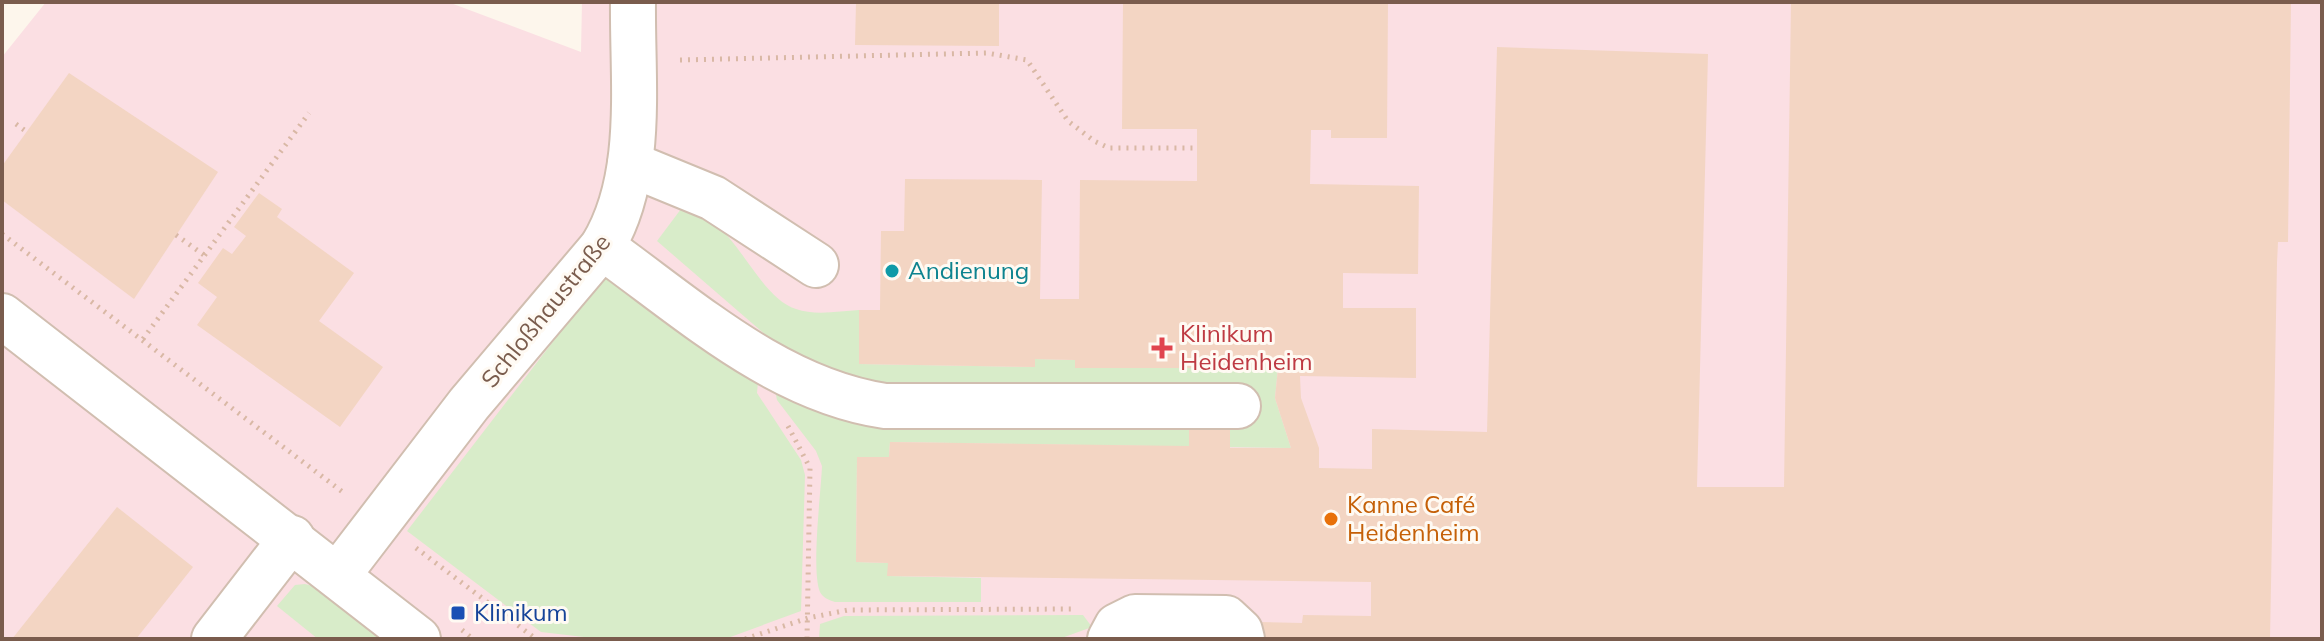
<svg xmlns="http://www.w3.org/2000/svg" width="2324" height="641" font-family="Mulish,sans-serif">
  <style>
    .medical { fill: #fbdfe3 }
    .green { fill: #d8ecc9 }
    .building { fill: #f3d5c3 }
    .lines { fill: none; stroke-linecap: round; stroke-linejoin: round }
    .minor-casing { stroke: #d1beb0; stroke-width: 48 }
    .path { stroke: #d9b8a5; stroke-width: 5; stroke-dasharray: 2 6; stroke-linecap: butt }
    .minor { stroke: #fff; stroke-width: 44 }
    .culture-dot { fill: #0f9aa8; stroke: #fffaf3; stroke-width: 3 }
    .health-dot { fill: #e0444e; stroke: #fffaf3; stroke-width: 3 }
    .food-dot { fill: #e8710a; stroke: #fffaf3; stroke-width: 3 }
    .transit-dot { fill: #1a4fb4; stroke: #fffaf3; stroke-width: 3 }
    .labels { text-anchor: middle; stroke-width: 6; stroke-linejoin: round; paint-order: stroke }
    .culture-label { font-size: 24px; fill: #0d838f; stroke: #fffaf3; text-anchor: start }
    .street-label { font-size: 24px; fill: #7a5c4d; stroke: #fffaf3 }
    .health-label { font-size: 24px; fill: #be3a42; stroke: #fffaf3; text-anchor: start }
    .food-label { font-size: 24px; fill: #c56008; stroke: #fffaf3; text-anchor: start }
    .transit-label { font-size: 24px; fill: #164399; stroke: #fffaf3; text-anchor: start }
  </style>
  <rect width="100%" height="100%" fill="#fdf6ec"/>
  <!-- medical -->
  <path class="medical" d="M46 2H448L581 52 582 2H2322V639H2V57Z"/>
  <!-- green -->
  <g class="green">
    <path d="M681 209C732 209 753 295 796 309 815 316 840 311 859 310V364L1034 367 1035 359 1075 360V368H1278L1275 398 1291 448 890 442 889 457 857 458 856 562 888 563V576L981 578V602H835C829 600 823 598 820 592 811 570 821 493 822 466L816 451 777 400 775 390 782 349 657 241Z"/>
    <path d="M632 239 761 347 757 393 801 460 805 475 801 611 725 639H601L541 632 407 531Z"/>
    <path d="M305 584 316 587 385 639H318L277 606 295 585Z"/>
    <path d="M1083 615 1092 627 1059 639H819L820 624 844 616Z"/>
  </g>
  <!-- building -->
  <g class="building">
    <path d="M856 2H999V46L855 45Z"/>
    <path d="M1123 2H1388L1387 138H1331V130H1311L1310 184 1419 186 1418 274 1343 273V308H1416V378L1300 376 1301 398 1319 448V468L1372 469V429L1487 432 1497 47 1708 54 1697 487H1784L1791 2H2291L2288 242H2278L2277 263 2270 639H1256V622L1302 623 1303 615 1371 616V582L887 576 888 563 856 562 857 457H889L890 442 1189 446V417L1230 418V448H1291L1275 398 1278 368H1075V360L1035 359V367L859 364V310H880L881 231H904L905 179 1042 180 1040 299H1079L1080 180 1197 181V129H1122Z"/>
    <path d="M69 73 218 172 134 299 2 200V166Z"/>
    <path d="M259 193 282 209 277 217 354 273 319 321 383 367 340 427 197 325 217 297 198 283 223 248 232 254 246 236 234 227Z"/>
    <path d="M117 507 193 567 136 639H12Z"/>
  </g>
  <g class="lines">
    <defs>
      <g id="minor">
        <path d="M630 164 713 198 816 265"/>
        <path d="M602 247C689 309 777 390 885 406H1238"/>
        <path d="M2 316 418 639"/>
        <path d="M338 575 469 404 602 247C645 177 632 82 633 2"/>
        <path d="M214 639 292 538"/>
        <path d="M1110 639 1117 626 1135 617 1226 618 1240 631 1242 639"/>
      </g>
    </defs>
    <!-- minor casing -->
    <use href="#minor" class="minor-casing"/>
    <!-- path -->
    <g class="path">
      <path d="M680 60 987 53 1027 60 1068 121 1094 141 1109 148H1197"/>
      <path d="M16 124 27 132"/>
      <path d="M2 234 344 493"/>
      <path d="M176 235 204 255"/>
      <path d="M143 339 309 113"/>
      <path d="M788 426 810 468 807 639"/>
      <path d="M416 548 536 639"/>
      <path d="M462 630 473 639"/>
      <path d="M745 639 808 618 848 610 1074 609"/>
    </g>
    <!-- minor -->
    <use href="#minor" class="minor"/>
  </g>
  <!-- markers -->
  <circle class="culture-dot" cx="892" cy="271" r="8"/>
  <path class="health-dot" d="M1158 336h8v8h8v8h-8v8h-8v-8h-8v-8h8z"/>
  <circle class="food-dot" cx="1331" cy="519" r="8"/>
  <rect class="transit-dot" x="450" y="605" width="16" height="16" rx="4"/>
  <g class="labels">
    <!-- culture labels -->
    <g class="culture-label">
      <text x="908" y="279">Andienung</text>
    </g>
    <!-- street labels -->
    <g class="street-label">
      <text transform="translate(546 311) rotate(-51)" y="8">Schloßhaustraße</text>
    </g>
    <!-- health labels -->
    <g class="health-label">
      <text x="1180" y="342">Klinikum<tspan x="1180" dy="28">Heidenheim</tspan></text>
    </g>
    <!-- food labels -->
    <g class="food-label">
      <text x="1347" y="513">Kanne Café<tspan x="1347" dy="28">Heidenheim</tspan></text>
    </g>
    <!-- transit labels -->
    <g class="transit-label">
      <text x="474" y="621">Klinikum</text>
    </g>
  </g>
  <!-- border -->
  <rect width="2324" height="641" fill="none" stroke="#7a5c4d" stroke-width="8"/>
</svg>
